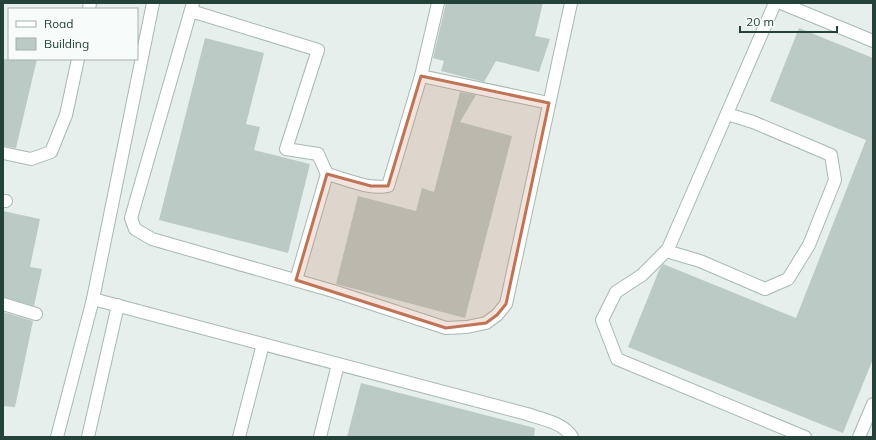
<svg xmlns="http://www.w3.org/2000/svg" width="876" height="440" font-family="Mulish,sans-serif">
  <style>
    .building { fill: #bbcac4 }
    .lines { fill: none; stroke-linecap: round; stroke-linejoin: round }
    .street-casing { stroke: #a8b8b2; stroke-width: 14 }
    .street { stroke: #fff; stroke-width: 12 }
    .marked { fill: #c07456; fill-opacity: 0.2; stroke: #c07456; stroke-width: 3; stroke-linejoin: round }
  </style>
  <rect width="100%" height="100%" fill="#e6efeb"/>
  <!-- building -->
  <g class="building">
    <path d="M446 3H543L535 36 550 39 539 72 496 61 484 82 441 71 444 61 433 58Z"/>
    <path d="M799 28 873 58V359L843 433 628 347 660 268 663 264 796 318 866 140 770 101Z"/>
    <path d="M205 38 264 53 246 124 260 127 254 150 310 164 288 253 159 220Z"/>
    <path d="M3 59H37L16 148 3 146Z"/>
    <path d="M460 92 476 95 460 122 512 136 465 318 336 284 358 196 416 211 422 188 434 192Z"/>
    <path d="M3 211 40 219 30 267 42 269 34 306 3 297Z"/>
    <path d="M3 312 33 321 15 407 3 406Z"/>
    <path d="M361 383 535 428 534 437H347Z"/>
  </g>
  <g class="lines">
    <defs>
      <g id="street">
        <path d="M193 3 131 218 135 229 152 239 333 291 446 328 467 327 486 323 497 315 506 304 571 3"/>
        <path d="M775 3 668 249 642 275 616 292 602 320 617 359 805 437"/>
        <path d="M781 3 873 41"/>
        <path d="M89 9 90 3"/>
        <path d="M191 11 318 50 286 149 318 154 327 174C346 179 369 190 388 186L421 76 549 103"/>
        <path d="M421 76 438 3"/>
        <path d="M3 153 31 159 51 152 66 115 78 59"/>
        <path d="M3 201H6"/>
        <path d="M666 251 700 261 765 289 788 279 809 245 835 180 831 155 753 122 727 114"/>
        <path d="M296 280 327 174"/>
        <path d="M93 299 527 414C542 419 564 423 572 437"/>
        <path d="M3 304 36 314"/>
        <path d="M57 437 93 299 153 3"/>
        <path d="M88 437 118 305"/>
        <path d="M239 437 263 344"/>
        <path d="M320 437 338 364"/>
        <path d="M859 437 873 404"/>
      </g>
    </defs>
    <!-- street casing -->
    <use href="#street" class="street-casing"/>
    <!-- street -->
    <use href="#street" class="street"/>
  </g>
  <!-- marked area -->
  <path class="marked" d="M421 76 549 103 506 304 497 315 486 323 446 328 296 280 327 174 371 186H388Z"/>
  <!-- border -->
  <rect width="876" height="440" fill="none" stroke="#24423a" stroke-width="8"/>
  <!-- legend -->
  <rect x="8" y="8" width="130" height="52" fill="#f7fbf9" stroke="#a3b1ad"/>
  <rect x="16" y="21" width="20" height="6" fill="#ffffff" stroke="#a3b1ad"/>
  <text x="44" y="28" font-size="12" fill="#24423a">Road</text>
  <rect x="16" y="38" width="20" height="12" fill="#bbcac4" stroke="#a3b1ad"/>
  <text x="44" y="48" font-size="12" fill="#24423a">Building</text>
  <!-- scale -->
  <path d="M740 26v6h97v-6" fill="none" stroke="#24423a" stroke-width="2"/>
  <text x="746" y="26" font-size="12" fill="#24423a" stroke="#f7fbf9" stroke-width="3" paint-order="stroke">20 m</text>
</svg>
